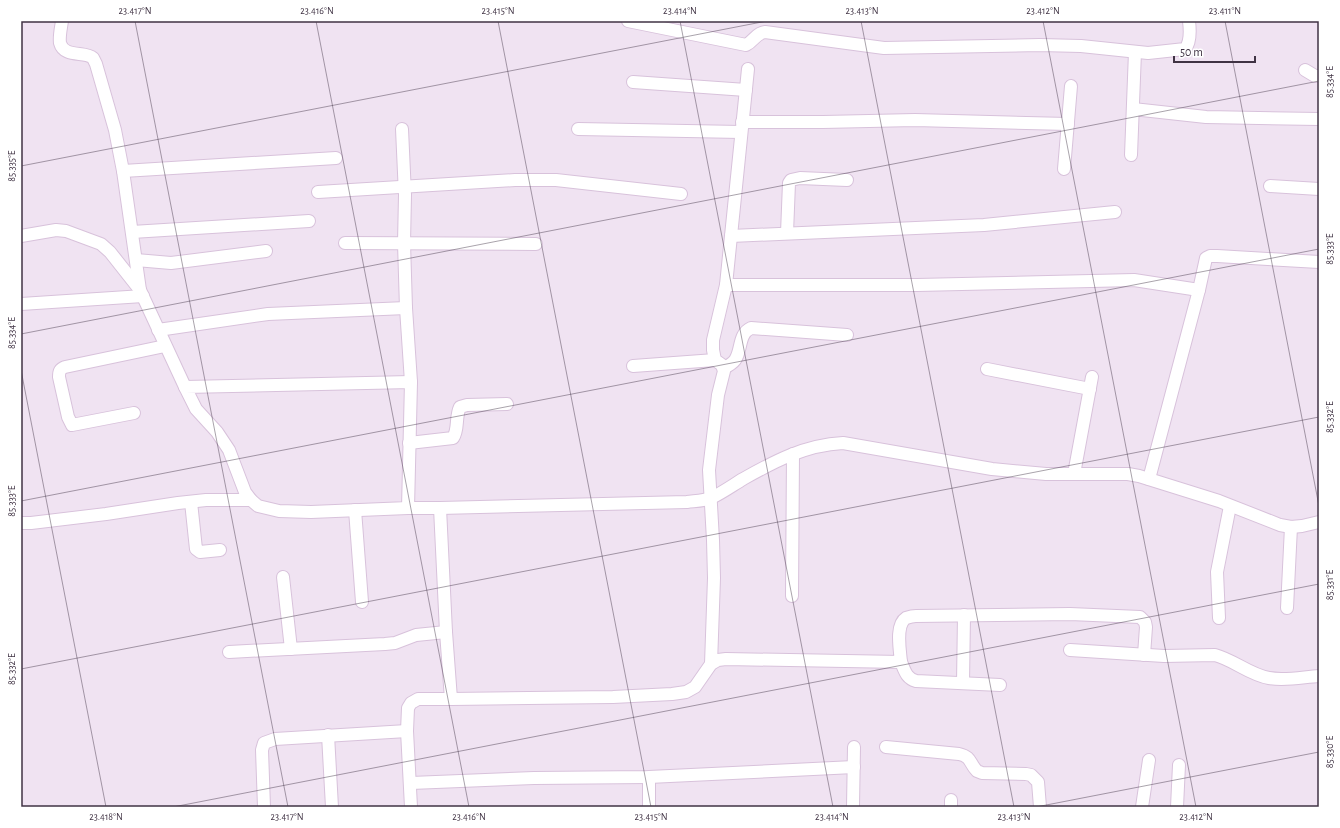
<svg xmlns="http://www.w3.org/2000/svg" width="1340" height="828" font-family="'Alegreya Sans',sans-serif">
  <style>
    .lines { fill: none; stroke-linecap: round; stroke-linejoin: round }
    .street-casing { stroke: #d8c2db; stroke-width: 14 }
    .street { stroke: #fff; stroke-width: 12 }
    .ticks { fill: none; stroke: #403344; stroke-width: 1; stroke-opacity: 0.45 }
    .neatline { fill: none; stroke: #403344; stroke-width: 1.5 }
    .ticks-label { font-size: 10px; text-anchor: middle; fill: #403344 }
  </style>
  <rect width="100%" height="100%" fill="#f0e3f2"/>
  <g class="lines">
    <defs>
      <g id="street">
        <path d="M62 21C61 28 59 36 60 43 64 58 85 51 93 58 94 60 95 62 96 64L115 130 123 171 140 290"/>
        <path d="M628 21 746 45C754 41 756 33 765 32L884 48 1040 45 1081 46 1148 53 1185 49C1191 42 1190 29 1189 21"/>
        <path d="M1305 70 1315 76H1319"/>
        <path d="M633 82 746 90"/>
        <path d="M1133 109 1206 117 1319 119"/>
        <path d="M742 122H823L915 120 1068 124"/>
        <path d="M402 129 405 195 404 243 406 308 411 382"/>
        <path d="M578 129 741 132"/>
        <path d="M1131 155 1135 52"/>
        <path d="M1064 169 1071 86"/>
        <path d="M123 171 336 158"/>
        <path d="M1270 186 1319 189"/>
        <path d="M318 192 515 180H556L681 194"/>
        <path d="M132 232 309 221"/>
        <path d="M787 233 789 183 791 180 800 178 847 180"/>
        <path d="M21 236 56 230 66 231 101 244 110 252 140 290 185 387"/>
        <path d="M731 236 984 225 1115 212"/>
        <path d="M345 243 536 244"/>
        <path d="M136 260 171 263 266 251"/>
        <path d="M726 285H917L1134 280 1199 290 1149 479"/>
        <path d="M1199 290 1206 258 1210 256H1217L1319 262"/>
        <path d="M21 304 143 296"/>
        <path d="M158 330 268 314 406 308"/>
        <path d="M633 366 715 360"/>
        <path d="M724 368C728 366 732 364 735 360 742 350 738 334 751 328L847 335"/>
        <path d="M987 369 1090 389"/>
        <path d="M134 413 72 425 68 417 59 377C59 371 60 369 65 367L165 346"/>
        <path d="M409 443 453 438C459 429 455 417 460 407L467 405 507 404"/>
        <path d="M1074 474 1092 377"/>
        <path d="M191 502 196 549 200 552 220 550"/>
        <path d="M408 508 411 382 185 387 196 409 217 432 229 450 245 492 251 500 258 506 279 511 311 512 408 508H440L687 502C694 501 704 501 711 498 722 493 733 485 743 479 775 461 805 445 843 443L992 469 1046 474H1128L1139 476 1219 501 1280 525 1291 527 1302 526 1319 522"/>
        <path d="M440 508 446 632 451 699 613 697 672 694 686 692 695 687 711 664 718 660 726 659 901 662C900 650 895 625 906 618 909 617 913 616 916 616L1070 614 1140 617 1145 622 1146 627 1144 655"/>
        <path d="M355 510 362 602"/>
        <path d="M21 523H31L106 514 178 503 206 500H251"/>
        <path d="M283 577 291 649"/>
        <path d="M792 596 793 454"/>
        <path d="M1287 608 1291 527"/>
        <path d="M1219 618 1217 572 1230 506"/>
        <path d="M1070 650 1164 656 1215 655C1234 660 1250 675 1269 678 1285 681 1303 677 1319 676"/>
        <path d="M229 652 385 644 395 643 416 635 446 632"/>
        <path d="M901 662C905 671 906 678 916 681L1000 685"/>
        <path d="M711 664 714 578 713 540 709 470 718 395 724 371 722 365 715 360 713 350V340L726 285 748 69"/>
        <path d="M963 683 964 615"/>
        <path d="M328 735 332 807"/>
        <path d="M886 747 959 754C972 757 969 763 977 771L982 773 1026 774 1031 775 1038 782 1040 807"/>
        <path d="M649 777V807"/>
        <path d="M411 783 534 778 649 777 854 767"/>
        <path d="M951 800V807"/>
        <path d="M264 807 262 750 264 743 275 739 407 731"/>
        <path d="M411 807 407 731 408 708 411 703 418 699H451"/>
        <path d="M853 807 854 747"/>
        <path d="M1142 807 1149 760"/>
        <path d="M1177 807 1179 765"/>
      </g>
    </defs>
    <!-- street casing -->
    <use href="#street" class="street-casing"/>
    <!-- street -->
    <use href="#street" class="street"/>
  </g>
  <!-- ticks -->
  <path class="ticks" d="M135 21 288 807M316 21 469 807M498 21 651 807M680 21 833 807M861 21 1014 807M1043 21 1196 807M1225 21 1319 506M21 166 767 21M21 334 1319 81M21 370 106 807M21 501 1319 249M21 669 1319 417M173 807 1319 584M1036 807 1319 752"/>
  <!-- border -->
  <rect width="1340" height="828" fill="none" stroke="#ffffff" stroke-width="44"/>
  <!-- scale -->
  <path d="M1174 56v6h81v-6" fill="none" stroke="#403344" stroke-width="2"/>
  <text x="1180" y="56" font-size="12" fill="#403344" stroke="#ffffff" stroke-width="3" paint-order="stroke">50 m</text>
  <rect x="22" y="22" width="1296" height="784" class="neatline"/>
  <g class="ticks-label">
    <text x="135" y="14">23.417°N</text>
    <text x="317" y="14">23.416°N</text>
    <text x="498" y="14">23.415°N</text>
    <text x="680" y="14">23.414°N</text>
    <text x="862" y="14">23.413°N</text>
    <text x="1043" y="14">23.412°N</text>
    <text x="1225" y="14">23.411°N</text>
    <text transform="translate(1329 82) rotate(-90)" y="4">85.334°E</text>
    <text transform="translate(11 166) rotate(-90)" y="4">85.335°E</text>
    <text transform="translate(1329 249) rotate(-90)" y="4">85.333°E</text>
    <text transform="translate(11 333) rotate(-90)" y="4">85.334°E</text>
    <text transform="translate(1329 417) rotate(-90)" y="4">85.332°E</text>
    <text transform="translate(11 501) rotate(-90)" y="4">85.333°E</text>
    <text transform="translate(1329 585) rotate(-90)" y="4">85.331°E</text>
    <text transform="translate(11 669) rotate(-90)" y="4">85.332°E</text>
    <text transform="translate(1329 752) rotate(-90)" y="4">85.330°E</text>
    <text x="106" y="820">23.418°N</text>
    <text x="287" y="820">23.417°N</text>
    <text x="469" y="820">23.416°N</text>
    <text x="651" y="820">23.415°N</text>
    <text x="832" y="820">23.414°N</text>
    <text x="1014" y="820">23.413°N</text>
    <text x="1196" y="820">23.412°N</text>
  </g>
</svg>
